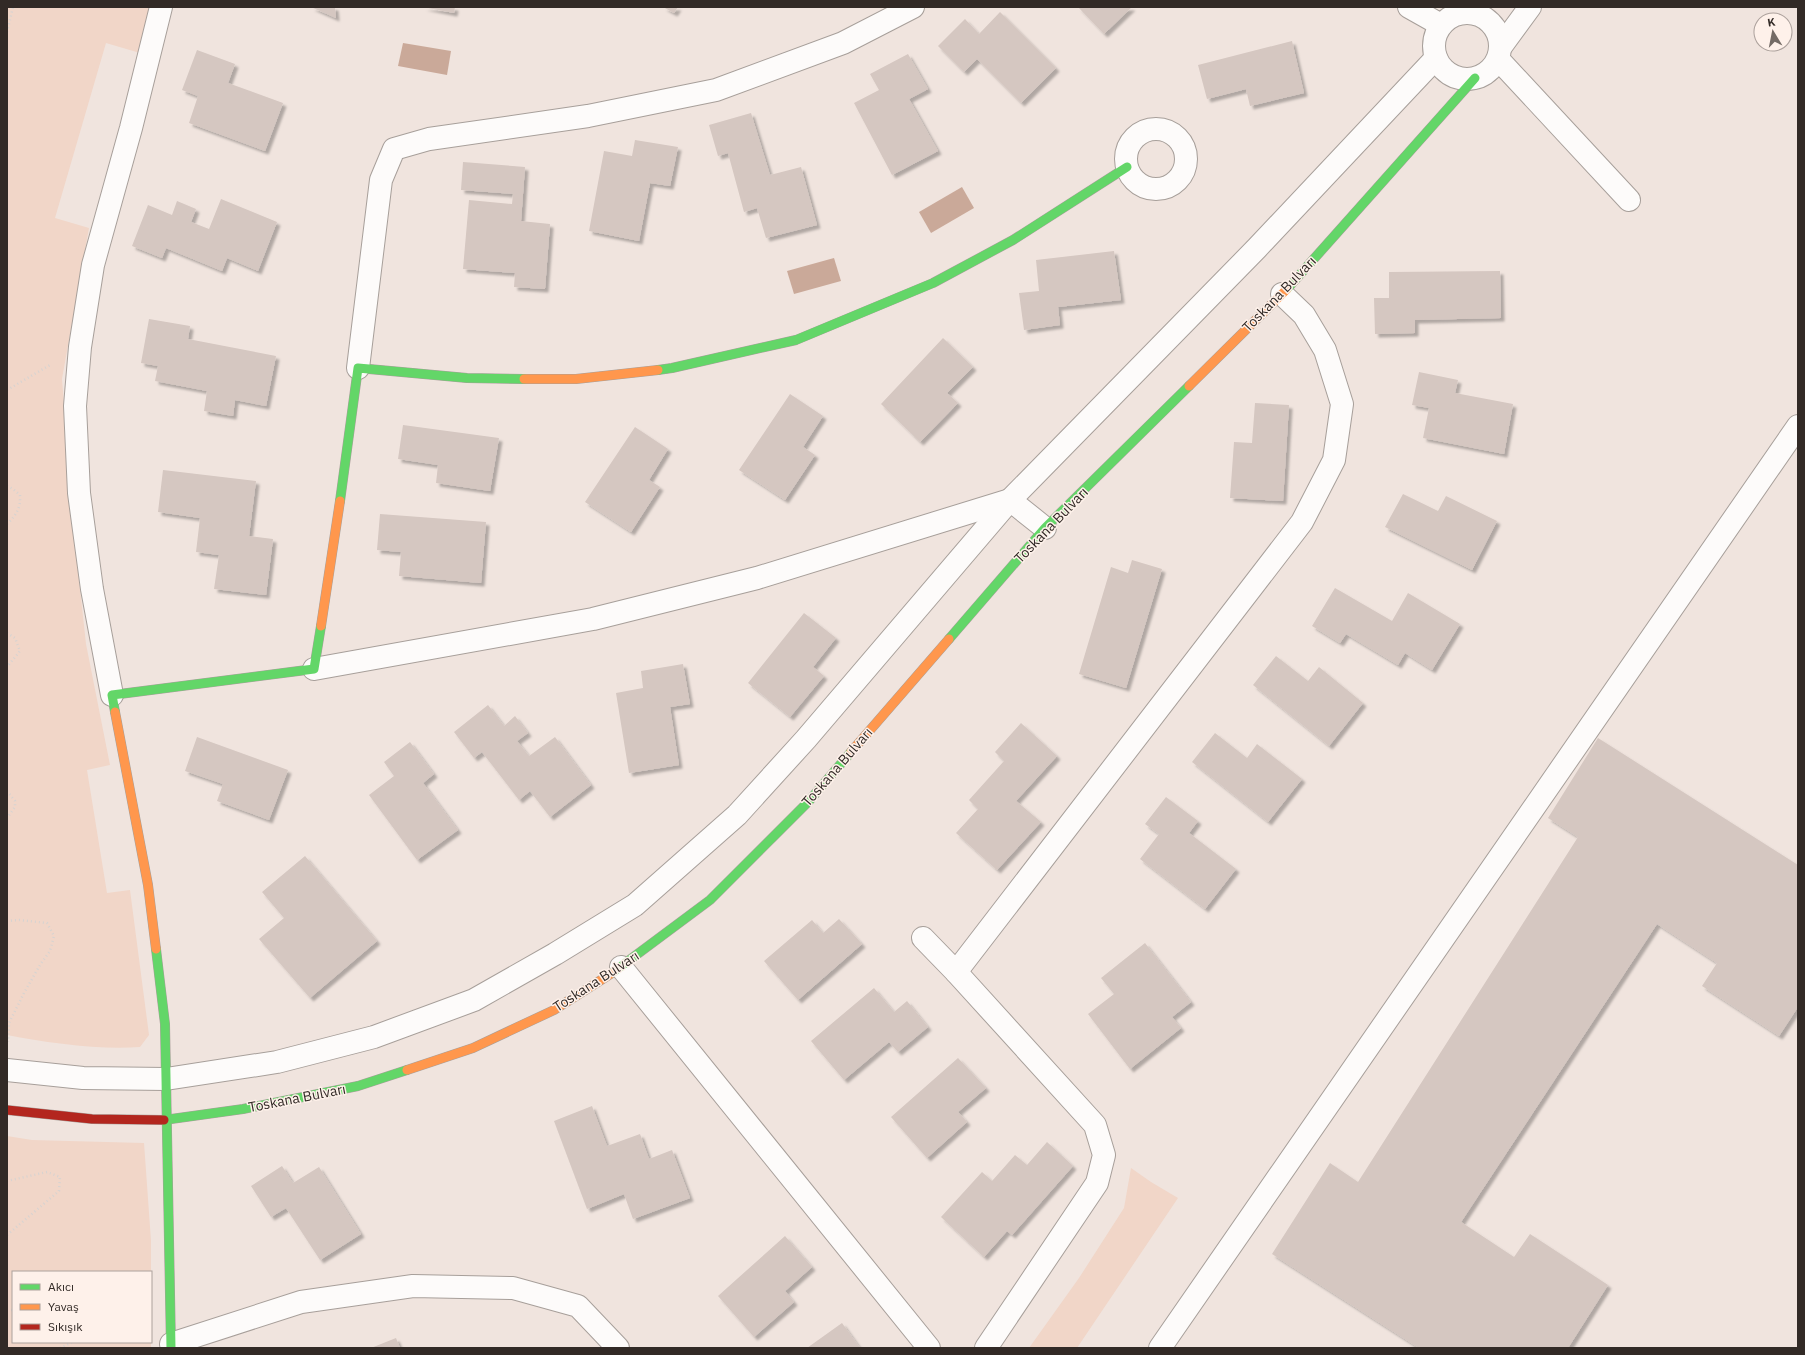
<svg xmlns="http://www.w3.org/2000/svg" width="1805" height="1355" font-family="'IBM Plex Sans',sans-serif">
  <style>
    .green { fill: #f1d6c8 }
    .water { fill: #caa999 }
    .building { fill: #d5c7c1; filter: url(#shadow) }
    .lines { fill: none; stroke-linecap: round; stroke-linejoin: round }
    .street-casing { stroke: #a79f9a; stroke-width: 24 }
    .fast-casing { stroke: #a79f9a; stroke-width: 10 }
    .slow-casing { stroke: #a79f9a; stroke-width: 10 }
    .jam-casing { stroke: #a79f9a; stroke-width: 10 }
    .path { stroke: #d6d3d1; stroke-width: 2.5; stroke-dasharray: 1 3; stroke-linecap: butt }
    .street { stroke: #fdfbfa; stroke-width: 22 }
    .fast { stroke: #63d668; stroke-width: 9 }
    .slow { stroke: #ff974d; stroke-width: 9 }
    .jam { stroke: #b3261e; stroke-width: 9 }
    .labels { text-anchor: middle; stroke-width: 3; stroke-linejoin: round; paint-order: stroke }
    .street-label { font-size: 14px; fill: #322a26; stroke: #fef1ea }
  </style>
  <defs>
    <filter id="shadow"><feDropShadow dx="3.5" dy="3.5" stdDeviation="1" flood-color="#0004"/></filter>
  </defs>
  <rect width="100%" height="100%" fill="#f0e4de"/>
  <!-- green -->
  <g class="green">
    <path d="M7 7H150L140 53 106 43 55 218 89 228 62 379 76 552 86 644 110 765 87 770 107 893 130 890 149 1035 140 1047C100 1050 47 1043 7 1035Z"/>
    <path d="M7 1136 32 1140 144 1143 151 1241V1272H13V1342H151V1290V1348H7Z"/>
    <path d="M1131 1168 1151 1182 1178 1198 1077 1348H1029L1079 1278 1124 1208Z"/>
  </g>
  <!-- water -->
  <g class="water">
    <path d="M403 43 451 51 447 75 398 66Z"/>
    <path d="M962 187 974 208 931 233 919 212Z"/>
    <path d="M834 258 841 281 794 294 787 271Z"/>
  </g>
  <!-- building -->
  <g class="building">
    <path d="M311 7H335L336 18Z"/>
    <path d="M423 7H455L454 13Z"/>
    <path d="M663 7H678L674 13Z"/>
    <path d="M1078 7H1132L1104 34Z"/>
    <path d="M1000 12 1056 68 1021 103 977 59 964 72 938 46 965 19 979 34Z"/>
    <path d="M1292 41 1304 93 1250 106 1246 89 1207 99 1198 65Z"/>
    <path d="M197 50 235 64 228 83 283 103 265 151 189 123 198 96 182 90Z"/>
    <path d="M908 54 928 89 909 99 938 151 892 175 854 103 879 90 870 74Z"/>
    <path d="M751 113 770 175 801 167 817 225 766 238 757 208 744 212 728 153 718 156 709 125Z"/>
    <path d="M635 140 678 147 670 186 650 183 639 241 589 231 604 151 632 156Z"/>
    <path d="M463 162 525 167 521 221 550 224 545 289 514 287 515 273 463 269 469 200 512 204 513 194 461 190Z"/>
    <path d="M221 199 277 222 258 271 227 258 222 271 166 248 162 258 132 246 148 205 172 215 177 201 196 209 191 222 209 229Z"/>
    <path d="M1114 251 1121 300 1058 307 1060 325 1024 330 1019 293 1039 291 1036 260Z"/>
    <path d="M1500 271 1501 318 1415 320V333L1375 334 1374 298H1389V272Z"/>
    <path d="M149 319 190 326 188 339 276 356 266 406 235 400 233 416 204 411 207 391 155 381 158 366 141 363Z"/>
    <path d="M943 338 973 367 947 393 958 403 920 442 881 404Z"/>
    <path d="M1419 372 1458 380 1455 393 1513 404 1504 454 1423 438 1429 408 1412 405Z"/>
    <path d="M790 394 823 416 803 447 815 455 785 500 739 470Z"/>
    <path d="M1255 403 1289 405 1283 501 1230 498 1234 442 1252 443Z"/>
    <path d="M403 425 499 438 490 491 436 483 438 465 398 459Z"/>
    <path d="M635 427 668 449 649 480 660 487 631 532 585 502Z"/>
    <path d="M163 470 256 481 249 536 273 539 266 595 214 589 219 555 196 552 200 518 158 512Z"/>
    <path d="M1403 494 1438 511 1446 496 1497 521 1472 570 1385 527Z"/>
    <path d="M380 514 486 522 481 583 399 576 401 552 377 550Z"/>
    <path d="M1132 560 1162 569 1126 688 1079 674 1111 567 1128 573Z"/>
    <path d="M1335 588 1392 621 1408 593 1460 624 1432 670 1405 653 1398 665 1346 634 1340 643 1312 626Z"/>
    <path d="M804 613 836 638 813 667 824 676 790 717 748 683Z"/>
    <path d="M1276 656 1308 681 1319 667 1363 703 1329 746 1253 685Z"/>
    <path d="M683 664 690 704 670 707 679 765 629 773 616 693 643 688 641 671Z"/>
    <path d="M488 705 504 726 515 716 528 733 517 741 529 756 555 737 591 785 550 817 530 791 519 800 482 752 474 758 454 732Z"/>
    <path d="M1021 723 1057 756 1016 801 1041 822 997 870 956 833 978 809 969 800 1004 761 995 752Z"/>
    <path d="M1215 733 1247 758 1257 744 1302 779 1268 822 1192 762Z"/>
    <path d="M197 737 288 770 269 820 217 801 223 784 185 771Z"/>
    <path d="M1598 738 1798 865V1007L1779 1036 1702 986 1717 963 1657 924 1461 1222 1514 1257 1530 1234 1608 1285 1568 1348H1419L1272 1254 1330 1163 1358 1182 1578 837 1548 818Z"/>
    <path d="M410 742 434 774 423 783 458 830 417 860 369 795 394 776 384 762Z"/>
    <path d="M1166 797 1198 821 1189 833 1236 869 1205 909 1140 859 1159 834 1145 824Z"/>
    <path d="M305 856 377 941 310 998 259 939 284 918 262 892Z"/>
    <path d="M839 919 862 944 798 1000 764 961 812 920 823 933Z"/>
    <path d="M1145 943 1191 1002 1172 1017 1181 1028 1130 1069 1088 1014 1114 994 1101 978Z"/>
    <path d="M874 988 894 1012 907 1001 928 1027 898 1052 889 1042 844 1080 811 1041Z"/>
    <path d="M958 1058 986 1088 958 1112 967 1122 927 1158 891 1117Z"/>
    <path d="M592 1106 607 1146 640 1134 649 1159 672 1150 690 1198 633 1219 624 1194 587 1209 554 1121Z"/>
    <path d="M1047 1142 1073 1166 1012 1235 1007 1231 984 1257 941 1217 982 1172 992 1181 1015 1155 1027 1165Z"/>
    <path d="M282 1166 293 1183 319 1167 361 1234 320 1260 286 1208 271 1217 251 1186Z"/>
    <path d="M785 1236 812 1267 785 1291 794 1302 754 1337 718 1296Z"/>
    <path d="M842 1323 860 1348H807Z"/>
    <path d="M396 1338 400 1348H371Z"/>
  </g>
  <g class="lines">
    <defs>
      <g id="street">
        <path d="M1409 7 1441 25"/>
        <circle cx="1467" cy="46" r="33"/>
        <path d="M1500 48 1530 7"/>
        <path d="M1498 59 1629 200"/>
        <circle cx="1156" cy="159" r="30"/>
        <path d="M358 368 381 180 394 149 429 139 588 116 716 90 843 43 913 7"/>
        <path d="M314 669 593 619 757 578 1010 500 1045 528"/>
        <path d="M112 695 92 589 79 493 75 406 80 347 93 265 131 128 161 7"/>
        <path d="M923 938 956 972 1302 522 1334 460 1342 404 1325 350 1304 315 1282 294"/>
        <path d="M621 967 929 1348"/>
        <path d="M956 972 1095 1125 1104 1155 1097 1183 986 1348"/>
        <path d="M7 1070 83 1078 166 1079 277 1062 374 1037 474 1000 555 954 635 905 737 815 806 739 1010 500 1257 248 1436 58"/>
        <path d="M171 1344 301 1302 413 1286 513 1288 578 1306 618 1348"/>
        <path d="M1160 1348 1798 426"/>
      </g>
      <g id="fast">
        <path d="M1287 289 1475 78"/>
        <path d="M658 370 672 368 796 340 933 283 1013 240 1127 167"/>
        <path d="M340 501 358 368 467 378 524 379"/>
        <path d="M949 639 1045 528 1189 386"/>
        <path d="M115 712 112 695 314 669 321 626"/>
        <path d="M156 949 165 1024 171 1348"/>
        <path d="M612 973 710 900 809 801 851 752"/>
        <path d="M164 1120 243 1109 358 1086 407 1070"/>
      </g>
      <g id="slow">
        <path d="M524 379H576L658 370"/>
        <path d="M1189 386 1287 289"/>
        <path d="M321 626 340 501"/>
        <path d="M115 712 148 885 156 949"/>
        <path d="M851 752 949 639"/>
        <path d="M407 1070 473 1048 554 1010 612 973"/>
      </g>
      <path id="jam" d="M7 1110 92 1119 164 1120"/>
    </defs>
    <!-- street casing -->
    <use href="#street" class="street-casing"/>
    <!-- fast casing -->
    <use href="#fast" class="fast-casing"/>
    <!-- slow casing -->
    <use href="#slow" class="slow-casing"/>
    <!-- jam casing -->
    <use href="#jam" class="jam-casing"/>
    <!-- path -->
    <g class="path">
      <path d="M7 32 13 7"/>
      <path d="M7 390 50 365"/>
      <path d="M7 486 13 489 20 495C21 508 16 515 7 524"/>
      <path d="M7 633 15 638 20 651 7 667"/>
      <path d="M7 791 15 801V807L7 818"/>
      <path d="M7 921 19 920 47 923 54 936 50 951 40 965 24 993 9 1023 8 1042"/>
      <path d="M7 1181 47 1172 60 1177 59 1191 7 1235"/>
      <path d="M7 1310H13"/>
      <path d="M60 1348 73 1342"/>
    </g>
    <!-- street -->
    <use href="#street" class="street"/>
    <!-- fast -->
    <use href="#fast" class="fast"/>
    <!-- slow -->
    <use href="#slow" class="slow"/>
    <!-- jam -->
    <use href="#jam" class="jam"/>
  </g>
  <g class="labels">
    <!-- street labels -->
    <g class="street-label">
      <text transform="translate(1279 294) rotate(-46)" y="5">Toskana Bulvarı</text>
      <text transform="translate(1051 525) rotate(-46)" y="5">Toskana Bulvarı</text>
      <text transform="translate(837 767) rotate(-49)" y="5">Toskana Bulvarı</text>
      <text transform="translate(596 981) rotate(-33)" y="5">Toskana Bulvarı</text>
      <text transform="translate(297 1098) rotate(-11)" y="5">Toskana Bulvarı</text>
    </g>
  </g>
  <!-- border -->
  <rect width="1805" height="1355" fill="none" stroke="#322a26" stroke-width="16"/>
  <!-- legend -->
  <rect x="12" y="1271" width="140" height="72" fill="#fef1ea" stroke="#aca19c"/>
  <rect x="20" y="1284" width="20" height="6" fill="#63d668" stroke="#aca19c"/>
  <text x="48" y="1291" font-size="12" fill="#322a26">Akıcı</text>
  <rect x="20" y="1304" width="20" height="6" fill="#ff974d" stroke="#aca19c"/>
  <text x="48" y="1311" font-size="12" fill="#322a26">Yavaş</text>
  <rect x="20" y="1324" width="20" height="6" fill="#b3261e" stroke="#aca19c"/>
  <text x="48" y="1331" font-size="12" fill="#322a26">Sıkışık</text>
  <!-- north arrow -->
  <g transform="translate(1773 32) rotate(350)"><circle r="19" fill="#fef1ea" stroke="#aca19c"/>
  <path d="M0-3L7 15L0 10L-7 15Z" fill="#746b66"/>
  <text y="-6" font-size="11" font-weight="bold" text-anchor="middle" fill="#322a26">K</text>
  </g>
</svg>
